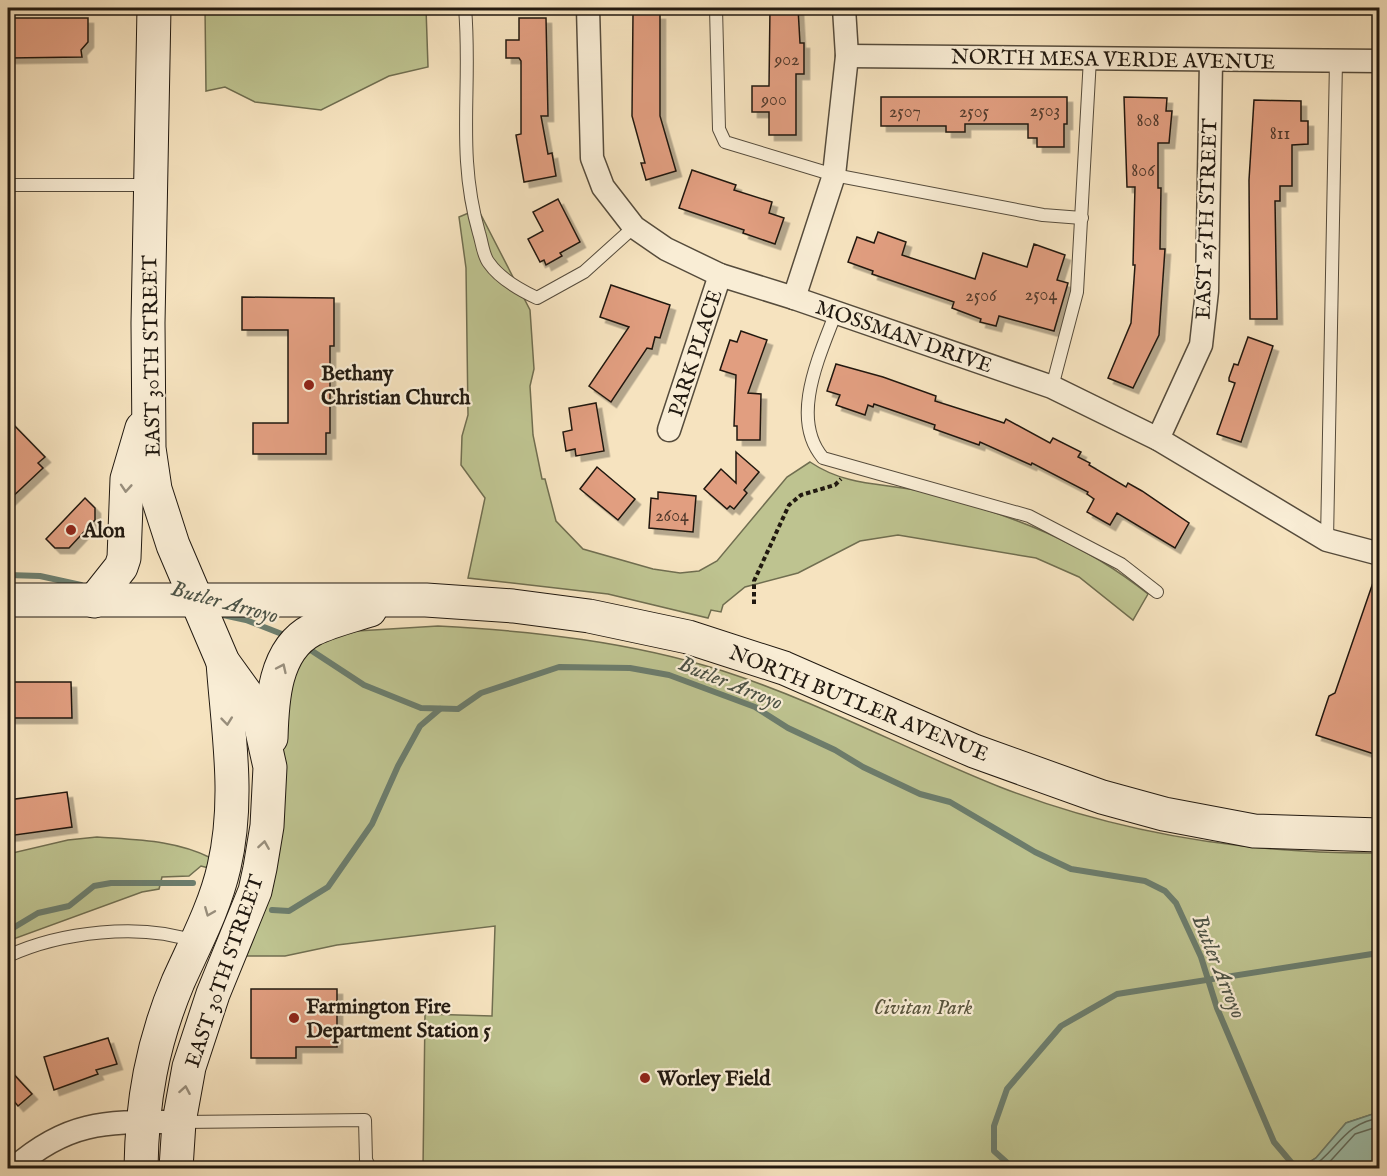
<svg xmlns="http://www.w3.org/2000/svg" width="1387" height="1176" font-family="'IM FELL English',serif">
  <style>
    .green { fill: #bec390; stroke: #706e50; stroke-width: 1.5 }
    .water { fill: #9ebfab; stroke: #6c7d6d; stroke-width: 1.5 }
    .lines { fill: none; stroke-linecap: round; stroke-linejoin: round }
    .shore { stroke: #606c5e; stroke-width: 1.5 }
    .stream { stroke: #6c7d6d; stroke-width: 6 }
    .building { fill: #e19e80; stroke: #211910; stroke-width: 1.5; filter: url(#shadow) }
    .service-casing { stroke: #564c3c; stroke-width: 14 }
    .minor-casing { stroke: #564c3c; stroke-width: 25 }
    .secondary-casing { stroke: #211910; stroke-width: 35 }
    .path { stroke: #211910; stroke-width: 4; stroke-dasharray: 4.5 3; stroke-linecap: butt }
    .service { stroke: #f9edd5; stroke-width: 12 }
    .minor { stroke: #f9edd5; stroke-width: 22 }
    .secondary { stroke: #f9edd5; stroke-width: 33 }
    .oneway { stroke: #988e7c }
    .poi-dot { fill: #8f2418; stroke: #f9edd5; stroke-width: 2 }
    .labels { text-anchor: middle; stroke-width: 4.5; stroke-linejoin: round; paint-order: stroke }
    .number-label { font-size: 18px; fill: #513a2c }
    .street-label { font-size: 21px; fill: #211910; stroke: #f9edd5 }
    .poi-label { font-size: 21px; font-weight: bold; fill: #211910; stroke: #f9edd5; text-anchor: start }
    .park-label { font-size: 21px; font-style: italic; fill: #58543d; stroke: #f9edd5 }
    .water-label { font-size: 22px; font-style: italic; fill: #4d5346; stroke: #f9edd5 }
  </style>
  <defs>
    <filter id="shadow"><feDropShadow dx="5.5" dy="5.5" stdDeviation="0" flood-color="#0004"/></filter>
  </defs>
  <rect width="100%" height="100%" fill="#f6e3bf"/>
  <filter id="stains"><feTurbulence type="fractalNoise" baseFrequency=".00333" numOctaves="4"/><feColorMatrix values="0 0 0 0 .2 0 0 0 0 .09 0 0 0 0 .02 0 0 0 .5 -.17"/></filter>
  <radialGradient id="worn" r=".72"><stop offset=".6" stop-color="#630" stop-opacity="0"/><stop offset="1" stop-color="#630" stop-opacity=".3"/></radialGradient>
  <!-- green -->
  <g class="green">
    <path d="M205 8H426L428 67 389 76 321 110 255 102 225 87 206 91Z"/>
    <path d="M478 209 530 310 534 369 530 386 533 435 542 479H545L556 521 583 549 653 569 680 573 699 571 717 561 787 477 810 462C850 489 890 482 933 494 1014 516 1083 542 1148 594L1133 620 1079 577 1036 558 898 535 860 541 798 573 745 587 723 605 721 612 711 610 708 618 608 594 468 578 485 498 461 465 462 436 468 415 466 268 459 217Z"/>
    <path d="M438 626C534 631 631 642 723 671 819 702 907 750 1000 787 1123 835 1248 854 1379 853V1112L1346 1123 1316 1158 1300 1168H423L425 1014 492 1016 495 926 337 945 285 956H241L297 656 341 632Z"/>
    <path d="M97 837C137 840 175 840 211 858L209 868 201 866 189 876 162 877 159 889 142 892 8 941V854L68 840Z"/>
  </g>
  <!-- water -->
  <path class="water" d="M1379 1112V1168H1300L1316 1158 1346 1123Z"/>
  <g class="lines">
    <!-- shore -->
    <g class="shore">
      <path d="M1311 1168C1338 1150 1344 1123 1380 1118"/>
      <path d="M1324 1168 1355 1134 1380 1126"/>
    </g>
    <!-- stream -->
    <g class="stream">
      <path d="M8 575 40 576 81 585"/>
      <path d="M223 615 246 620 287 636"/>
      <path d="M306 647 364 685 421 708 458 709 481 693 559 667 630 668 669 675 755 707 788 728 835 750 863 767 920 794 950 802 1035 852 1071 869 1145 881 1165 891 1176 903 1201 957 1217 1008 1274 1142 1296 1168"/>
      <path d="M272 910 289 911 328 887 372 824 398 766 420 726 440 709"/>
      <path d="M8 931 38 913 69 906 94 886 111 883H193"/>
      <path d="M1013 1168 994 1151V1126L1007 1089 1061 1026 1117 994 1372 954 1380 956"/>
    </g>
  </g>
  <!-- building -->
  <g class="building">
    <path d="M770 8H798L800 43H804V74H796V135H769V112H752V86H769Z"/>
    <path d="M633 14H660V116L676 171 646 180 641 163H645L632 116Z"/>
    <path d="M8 18H88V42L81 50 82 57 8 58Z"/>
    <path d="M519 18H546L548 116H541L548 154 552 153 556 176 524 182 516 135 521 134V61L519 58H506V40H519Z"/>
    <path d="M881 97H1067V124H1064V147H1037V138H1028V124H965V132H946V126H881Z"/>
    <path d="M1124 97 1167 98 1166 111H1172L1169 143H1158V188H1161L1160 249H1165L1159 335 1133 388 1108 378 1131 323 1135 265H1133L1135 187H1127Z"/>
    <path d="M1254 100 1301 101V121H1308V144L1292 145V186H1280V201H1275L1277 319H1250L1249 180Z"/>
    <path d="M692 170 736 185 734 190 772 202 769 213 784 218 775 244 743 233 744 230 679 208Z"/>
    <path d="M558 199 580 242 560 253 562 256 546 265 544 260 540 262 528 239 543 231 533 212Z"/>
    <path d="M878 232 906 242 902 255 975 279 983 253 1027 267 1034 244 1065 255 1057 280 1068 283 1054 331 999 316 996 326 980 322 981 319 952 308 954 302 872 274 873 271 848 262 857 237 874 243Z"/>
    <path d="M611 285 670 305 660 338 655 337 652 349 647 348 611 402 589 386 629 327 600 317Z"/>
    <path d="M242 297 334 298V346H330V433H326V454H253V423H288V330H242Z"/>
    <path d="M741 331 767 340 748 393 761 394 760 440H737V426H734L736 375 720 370 730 340 737 342Z"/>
    <path d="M1248 337 1273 346 1241 442 1217 434 1235 383 1229 381V378L1234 364 1238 365Z"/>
    <path d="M836 364 883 377 936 396 935 401 998 421 1004 423 1006 419 1050 443 1053 438 1081 452 1078 457 1090 463 1089 465 1126 487 1128 483 1142 491 1189 523 1175 548 1117 513 1110 525 1087 512 1094 499 1087 494 1088 492 1032 463 1031 465 980 442 979 445 934 429 935 425 874 404 873 407 868 405 865 415 836 405 840 395 827 391Z"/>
    <path d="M596 403 604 451 576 456 575 449 566 451 563 432 572 430 569 408Z"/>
    <path d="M8 419 45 457 38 463 43 468 8 501Z"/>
    <path d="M736 452 759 472 744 490 747 493 734 509 730 506 727 509 704 489 721 469 736 483Z"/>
    <path d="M597 467 635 499 618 520 580 489Z"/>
    <path d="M658 492 696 496 693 532 649 528 651 498 658 499Z"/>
    <path d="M85 498 95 508V520L69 548H55L46 539Z"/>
    <path d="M1377 571H1380V756L1316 735 1329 696 1335 693Z"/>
    <path d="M8 682H71L72 718H8Z"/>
    <path d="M67 792 72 827 8 836V800Z"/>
    <path d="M251 989H337V1047H296V1058H251Z"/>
    <path d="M108 1038 117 1064 96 1070 98 1074 54 1090 44 1057Z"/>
    <path d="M8 1068 32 1094 18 1106 8 1094Z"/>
  </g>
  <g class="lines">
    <defs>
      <g id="service">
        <path d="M465 8C472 87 456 153 479 233 482 242 483 256 489 263 500 279 520 290 537 298L584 272 634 227"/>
        <path d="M716 8 719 129 725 142 834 175 1043 215 1082 218"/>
        <path d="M8 185H150"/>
        <path d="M836 312C820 355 789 418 823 458L1029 516 1121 564 1157 592"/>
        <path d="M1052 387 1077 292 1090 58"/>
        <path d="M1327 540 1336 61"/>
        <path d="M8 956C60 932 141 922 196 942"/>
        <path d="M181 1122 365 1120 366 1160 370 1168"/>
      </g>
      <g id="minor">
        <path d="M588 8 592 158 603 187 634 227 666 249 720 275 794 298 1052 387 1158 439 1327 540 1380 554"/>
        <path d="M847 56 1380 61"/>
        <path d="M794 298 834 175 847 56 844 8"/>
        <path d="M669 430 720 275"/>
        <path d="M1158 439 1201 345 1207 291 1211 61"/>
        <path d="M14 1168C70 1119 109 1122 179 1122"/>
      </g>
      <g id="secondary">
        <path d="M154 8 148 323 149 448 155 489 173 545 223 662 257 709 270 767 267 826 260 868 255 891 213 994 189 1067 179 1122 176 1168"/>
        <path d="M8 600H426L513 606 589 616 688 637 784 668 974 751 1102 797 1164 814 1254 831 1380 835"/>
        <path d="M94 601 121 567 124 558 127 479 142 428"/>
        <path d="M271 738C272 702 274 650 312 630 330 621 351 616 370 610"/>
        <path d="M141 1168C142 1101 152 1044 178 982 195 944 215 907 224 867 240 798 228 732 223 662"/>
      </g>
    </defs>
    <!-- service casing -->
    <use href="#service" class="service-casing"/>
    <!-- minor casing -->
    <use href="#minor" class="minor-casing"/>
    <!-- secondary casing -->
    <use href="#secondary" class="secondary-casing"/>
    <!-- path -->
    <path class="path" d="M754 604V581L789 505 801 495 835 485 841 479"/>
    <!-- service -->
    <use href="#service" class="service"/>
    <!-- minor -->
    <use href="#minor" class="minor"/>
    <!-- secondary -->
    <use href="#secondary" class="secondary"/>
  </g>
  <!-- one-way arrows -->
  <defs><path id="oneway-chevron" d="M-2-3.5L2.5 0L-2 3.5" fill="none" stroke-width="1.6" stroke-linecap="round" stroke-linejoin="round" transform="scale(1.5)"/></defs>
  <g class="oneway">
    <use href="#oneway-chevron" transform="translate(126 488) rotate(94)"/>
    <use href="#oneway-chevron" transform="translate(282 668) rotate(-65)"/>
    <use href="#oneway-chevron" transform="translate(227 721) rotate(84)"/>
    <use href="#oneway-chevron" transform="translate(264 845) rotate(-81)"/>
    <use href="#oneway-chevron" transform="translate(209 912) rotate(112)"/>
    <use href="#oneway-chevron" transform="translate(185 1090) rotate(-80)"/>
  </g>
  <!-- markers -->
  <g class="poi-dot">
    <circle cx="309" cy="385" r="6"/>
    <circle cx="71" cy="530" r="6"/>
    <circle cx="294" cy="1018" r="6"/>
    <circle cx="645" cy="1078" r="6"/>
  </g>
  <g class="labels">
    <!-- number labels -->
    <g class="number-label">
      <text x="787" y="65">902</text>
      <text x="774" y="105">900</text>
      <text x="1045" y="116">2503</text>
      <text x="905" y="117">2507</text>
      <text x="974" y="117">2505</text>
      <text x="1148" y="126">808</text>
      <text x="1280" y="139">811</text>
      <text x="1143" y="176">806</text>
      <text x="1041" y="300">2504</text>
      <text x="981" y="301">2506</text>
      <text x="672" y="521">2604</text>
    </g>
    <!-- street labels -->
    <g class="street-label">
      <text transform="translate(1113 59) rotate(1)" y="7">NORTH MESA VERDE AVENUE</text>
      <text transform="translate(1206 219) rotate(-88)" y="7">EAST 25TH STREET</text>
      <text transform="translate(904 336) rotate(19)" y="7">MOSSMAN DRIVE</text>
      <text transform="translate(695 353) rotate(-72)" y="7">PARK PLACE</text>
      <text transform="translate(151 356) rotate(-91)" y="7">EAST 30TH STREET</text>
      <text transform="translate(859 703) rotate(22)" y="7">NORTH BUTLER AVENUE</text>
      <text transform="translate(224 971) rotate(-71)" y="7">EAST 30TH STREET</text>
    </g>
    <!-- poi labels -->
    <g class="poi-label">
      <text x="321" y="380">Bethany<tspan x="321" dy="24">Christian Church</tspan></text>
      <text x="83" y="537">Alon</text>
      <text x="306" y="1013">Farmington Fire<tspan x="306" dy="24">Department Station 5</tspan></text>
      <text x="657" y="1085">Worley Field</text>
    </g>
    <!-- park labels -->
    <g class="park-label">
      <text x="923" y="1014">Civitan Park</text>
    </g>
    <!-- water labels -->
    <g class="water-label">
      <text transform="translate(225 601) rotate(15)" y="8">Butler Arroyo</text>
      <text transform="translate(731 682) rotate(22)" y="8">Butler Arroyo</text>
      <text transform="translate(1220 966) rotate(68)" y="8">Butler Arroyo</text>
    </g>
  </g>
  <!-- margin -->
  <rect width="1387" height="1176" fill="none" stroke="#f6e3bf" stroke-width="30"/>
  <rect x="9" y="9" width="1369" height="1158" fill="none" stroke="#211910" stroke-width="3"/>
  <rect x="15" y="15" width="1357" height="1146" fill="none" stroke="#211910" stroke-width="1.5"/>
  <rect width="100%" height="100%" filter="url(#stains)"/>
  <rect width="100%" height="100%" fill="url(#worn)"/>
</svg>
